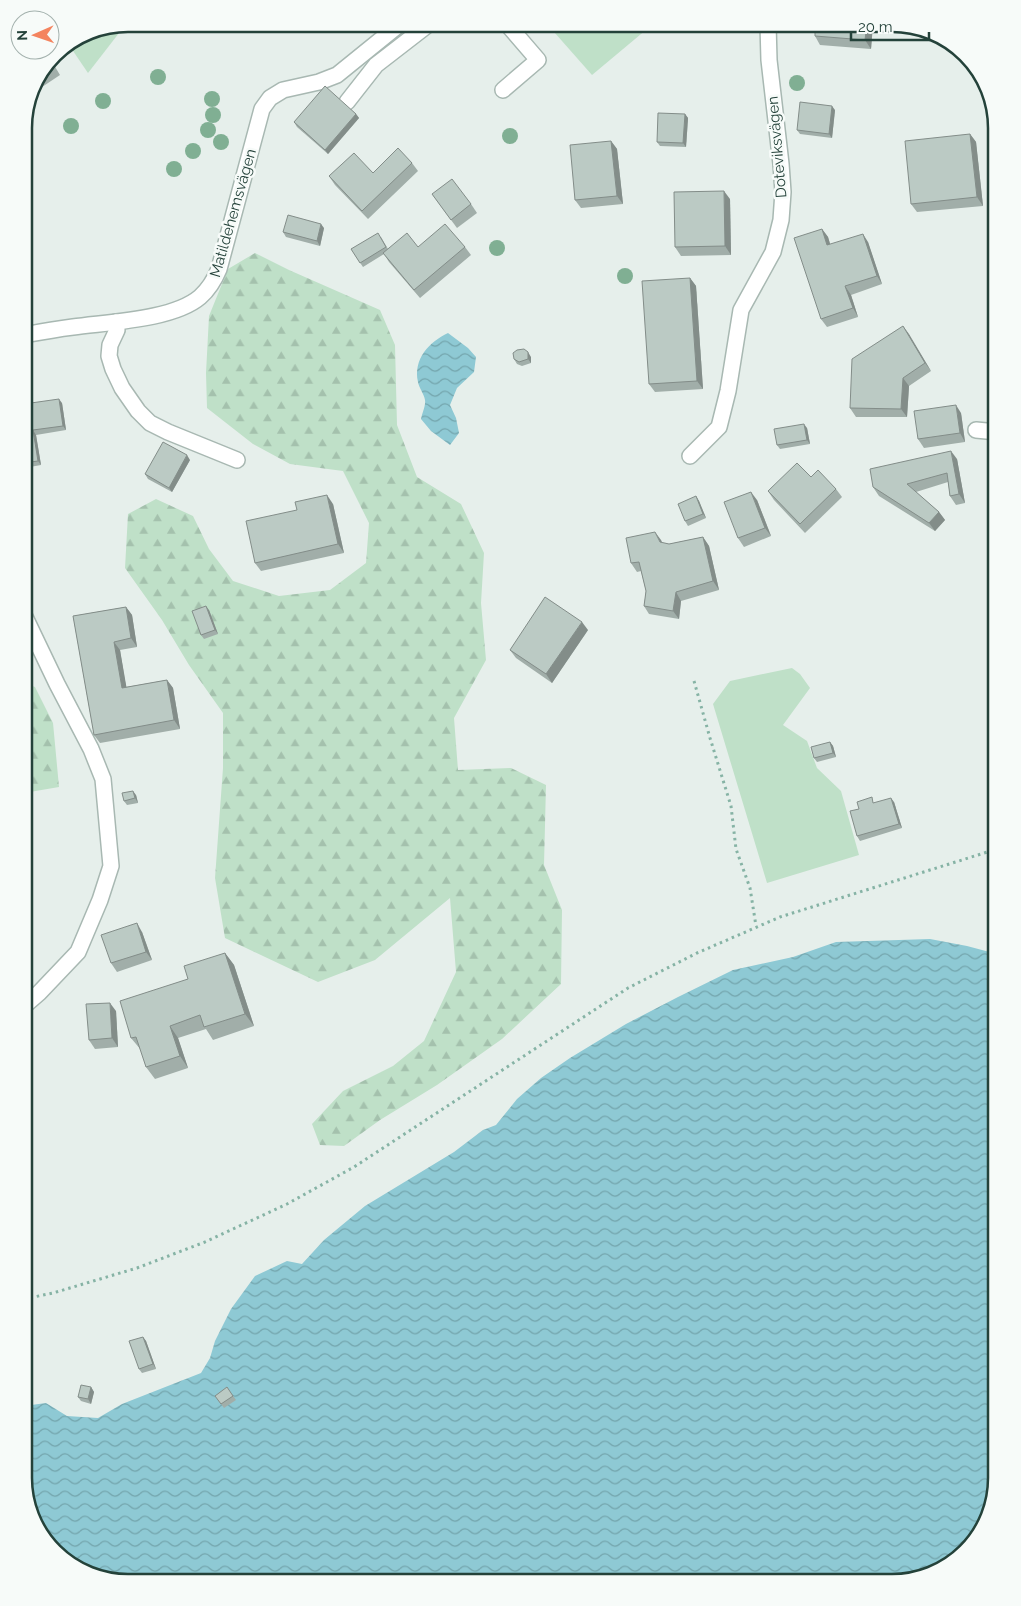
<svg xmlns="http://www.w3.org/2000/svg" width="1021" height="1606" font-family="Raleway,sans-serif">
  <style>
    .grass { fill: #bfe0c8 }
    .forest { fill: url(#forest-firs) }
    .water { fill: url(#water-waves) }
    .lines { fill: none; stroke-linecap: round; stroke-linejoin: round }
    .service-casing { stroke: #a8b8b2; stroke-width: 18 }
    .minor-casing { stroke: #a8b8b2; stroke-width: 18 }
    .path { stroke: #86b3a5; stroke-width: 3; stroke-dasharray: 2.5 4; stroke-linecap: butt }
    .service { stroke: #fff; stroke-width: 15 }
    .minor { stroke: #fff; stroke-width: 15 }
    .tree { fill: #80af93 }
    .wall { fill: #a1aea9 }
    .shaded-wall { fill: #838d89 }
    .building { fill: #bbcac4; stroke: #838d89 }
    .labels { text-anchor: middle; stroke-width: 5; stroke-linejoin: round; paint-order: stroke }
    .street-label { font-size: 15px; fill: #24423a; stroke: #f7fbf9 }
    .rim { fill: none; stroke: #24423a; stroke-width: 2.5 }
  </style>
  <defs>
    <pattern id="forest-firs" width="22" height="20" patternUnits="userSpaceOnUse" patternTransform="scale(1.25)"><rect width="22" height="20" fill="#bfe0c8"/><path d="M5 1l3.5 6h-7zM16 11l3.5 6h-7z" fill="#a4c1ad"/></pattern>
    <pattern id="water-waves" width="16" height="10" patternUnits="userSpaceOnUse" patternTransform="scale(1.25)"><rect width="16" height="10" fill="#8ec9d4"/><path d="M0 5q4-4 8 0t8 0" fill="none" stroke="#74a5ad"/></pattern>
  </defs>
  <rect width="100%" height="100%" fill="#e6efeb"/>
  <!-- grass -->
  <g class="grass">
    <path d="M126 24 88 73 69 45 88 32Z"/>
    <path d="M547 24H653L592 75Z"/>
    <path d="M792 668 800 674 810 688 783 725 807 741 817 768 841 791 859 855 767 883 713 704 730 681Z"/>
  </g>
  <!-- forest -->
  <g class="forest">
    <path d="M255 253 289 270 380 310 395 345 397 425 417 477 461 504 484 553 481 603 486 660 454 718 458 770 511 768 546 785 544 865 562 910 561 984 502 1039 437 1085 380 1120 344 1146 320 1145 312 1124 343 1091 393 1066 424 1041 456 972 450 898 375 960 318 982 225 938 215 878 223 768V713L189 665 162 620 125 568 128 514 156 499 193 516 209 549 233 581 279 596 330 590 366 563 369 523 343 471 290 464 253 444 207 408 206 373 209 316 228 269Z"/>
    <path d="M24 683 35 687 53 723 59 787 24 793Z"/>
  </g>
  <!-- water -->
  <g class="water">
    <path d="M448 333 468 348 476 357 474 372 457 388 450 405 456 418 459 433 450 445 431 431 421 419C422 413 426 405 425 400 424 394 419 388 418 382 413 359 429 342 448 333Z"/>
    <path d="M930 939 967 946 997 954V1478L983 1530 939 1571 893 1582H122L70 1565 35 1524 24 1478V1406L46 1403 67 1416 98 1418 122 1404 201 1373 210 1358 215 1341 231 1309 255 1276 287 1261 302 1264 324 1240 365 1206 454 1152 483 1130 496 1125 517 1099 541 1078 570 1058 626 1024 678 997 733 970 793 957 836 942Z"/>
  </g>
  <g class="lines">
    <defs>
      <g id="service">
        <path d="M503 90 538 60 507 24"/>
        <path d="M347 102 376 65 429 24"/>
        <path d="M116 322 117 330 110 345 109 356 113 369 122 388 138 411 150 423 168 432 237 460"/>
        <path d="M976 430 997 432"/>
      </g>
      <g id="minor">
        <path d="M24 335C40 332 57 329 73 327 108 322 173 320 200 297 209 289 214 281 219 269L262 109 270 98 283 90 319 82 337 75 400 24"/>
        <path d="M690 456 719 427 728 391 741 310 773 252 781 220 783 192 781 164 769 60 768 24"/>
        <path d="M24 1006 39 993 78 952 100 900 111 866 103 779 91 749 57 684 24 615"/>
      </g>
    </defs>
    <!-- service casing -->
    <use href="#service" class="service-casing"/>
    <!-- minor casing -->
    <use href="#minor" class="minor-casing"/>
    <!-- path -->
    <g class="path">
      <path d="M694 681 710 738 731 806 736 849 750 888 756 926"/>
      <path d="M24 1299 53 1293 137 1268 205 1242 287 1204 354 1167 628 988 697 953 780 917 997 849"/>
    </g>
    <!-- service -->
    <use href="#service" class="service"/>
    <!-- minor -->
    <use href="#minor" class="minor"/>
  </g>
  <!-- trees -->
  <g class="tree">
    <circle cx="158" cy="77" r="8"/>
    <circle cx="797" cy="83" r="8"/>
    <circle cx="212" cy="99" r="8"/>
    <circle cx="103" cy="101" r="8"/>
    <circle cx="213" cy="115" r="8"/>
    <circle cx="71" cy="126" r="8"/>
    <circle cx="208" cy="130" r="8"/>
    <circle cx="510" cy="136" r="8"/>
    <circle cx="221" cy="142" r="8"/>
    <circle cx="193" cy="151" r="8"/>
    <circle cx="174" cy="169" r="8"/>
    <circle cx="497" cy="248" r="8"/>
    <circle cx="625" cy="276" r="8"/>
  </g>
  <!-- wall -->
  <g class="wall">
    <path d="M873 24 871 49 820 45 815 36Z"/>
    <path d="M51 60 60 75 30 95 32 88Z"/>
    <path d="M835 110 832 138 800 134 797 130Z"/>
    <path d="M356 114 359 118 328 154 297 127 294 122Z"/>
    <path d="M685 114 688 118 686 147 660 146 657 142Z"/>
    <path d="M970 134 976 142 983 206 917 212 911 204Z"/>
    <path d="M611 141 617 149 623 204 581 208 575 200Z"/>
    <path d="M412 163 418 171 368 219 335 185 329 176 373 173Z"/>
    <path d="M432 194 471 204 477 213 457 228Z"/>
    <path d="M730 199 731 255 681 256 675 247Z"/>
    <path d="M324 228 320 246 286 237 283 232Z"/>
    <path d="M822 229 828 237 830 244 868 242 882 284 851 295 858 317 827 327 821 319Z"/>
    <path d="M381 237 388 249 418 247H465L471 255 420 298 389 262 384 254 363 267 351 249Z"/>
    <path d="M24 249 27 253 32 266 24 269Z"/>
    <path d="M690 278 696 286 703 389 655 392 649 384Z"/>
    <path d="M903 326 931 371 909 386 907 417H856L850 408Z"/>
    <path d="M531 357V363L522 366 517 364 514 359Z"/>
    <path d="M62 403 66 430 36 435 41 465 24 468V404Z"/>
    <path d="M961 413 965 442 924 448 918 439Z"/>
    <path d="M807 428 810 444 780 449 777 445Z"/>
    <path d="M957 459 965 503 956 505 950 496 948 482 916 492 939 512 945 520 935 531 879 496 873 487Z"/>
    <path d="M190 460 172 492 148 479 145 474Z"/>
    <path d="M811 477 836 489 842 497 805 533 774 500 768 491Z"/>
    <path d="M696 496 699 501 706 518 688 526 685 521Z"/>
    <path d="M757 500 771 536 744 547 738 538Z"/>
    <path d="M333 504 344 553 261 571 255 563Z"/>
    <path d="M703 537 709 546 719 590 681 601 679 619 649 614 644 606 646 591 641 571 637 572 631 563 661 540 662 543 669 544Z"/>
    <path d="M126 607 132 615 137 647 120 650 126 687 167 680 173 688 180 729 100 743 94 735 73 616Z"/>
    <path d="M209 610 218 634 204 639 201 635Z"/>
    <path d="M588 630 552 683 516 658 510 650Z"/>
    <path d="M830 742 833 746 836 757 817 762 814 758Z"/>
    <path d="M136 795 138 803 127 805 124 801Z"/>
    <path d="M894 802 902 828 860 841 857 836 859 809 875 803Z"/>
    <path d="M142 932 152 960 117 972 111 963Z"/>
    <path d="M225 953 234 965 254 1026 213 1040 206 1029 178 1038 188 1068 155 1079 146 1067 141 1050 131 1038 188 979Z"/>
    <path d="M116 1011 118 1047 95 1049 89 1040Z"/>
    <path d="M143 1337 146 1341 156 1369 142 1373 139 1369Z"/>
    <path d="M91 1387 94 1392 91 1404 81 1401 78 1397Z"/>
    <path d="M227 1387 236 1400 224 1408 215 1396Z"/>
  </g>
  <!-- shaded-wall -->
  <g class="shaded-wall">
    <path d="M867 24H873L871 49 865 40Z"/>
    <path d="M832 106 835 110 832 138 829 134Z"/>
    <path d="M356 114 359 118 328 154 325 150Z"/>
    <path d="M685 114 688 118 686 147 683 143Z"/>
    <path d="M970 134 976 142 983 206 977 197Z"/>
    <path d="M611 141 617 149 623 204 617 196Z"/>
    <path d="M724 191 730 199 731 255 725 246Z"/>
    <path d="M321 224 324 228 320 246 317 241Z"/>
    <path d="M822 229 828 237 833 254 827 245Z"/>
    <path d="M863 234 868 242 882 284 877 276Z"/>
    <path d="M24 249 27 253 32 266 29 262Z"/>
    <path d="M690 278 696 286 703 389 697 381Z"/>
    <path d="M845 286 851 295 858 317 853 308Z"/>
    <path d="M903 326 909 334 931 371 925 363Z"/>
    <path d="M528 352 531 357V363L528 359Z"/>
    <path d="M903 378 909 386 907 417 901 409Z"/>
    <path d="M59 399 62 403 66 430 63 426Z"/>
    <path d="M956 405 961 413 965 442 960 433Z"/>
    <path d="M804 424 807 428 810 444 807 440Z"/>
    <path d="M33 430 36 435 41 465 38 461Z"/>
    <path d="M951 451 957 459 965 503 959 494Z"/>
    <path d="M187 455 190 460 172 492 169 488Z"/>
    <path d="M751 492 757 500 771 536 765 528Z"/>
    <path d="M327 495 333 504 344 553 338 544Z"/>
    <path d="M696 496 699 501 706 518 703 514Z"/>
    <path d="M939 512 945 520 935 531 929 523Z"/>
    <path d="M655 532 661 540 665 551 660 542Z"/>
    <path d="M703 537 709 546 719 590 713 581Z"/>
    <path d="M676 592 681 601 679 619 673 611Z"/>
    <path d="M206 606 209 610 218 634 215 630Z"/>
    <path d="M126 607 132 615 137 647 131 638Z"/>
    <path d="M582 622 588 630 552 683 546 674Z"/>
    <path d="M114 642 120 650 128 696 122 688Z"/>
    <path d="M167 680 173 688 180 729 174 720Z"/>
    <path d="M830 742 833 746 836 757 833 753Z"/>
    <path d="M133 791 136 795 138 803 135 798Z"/>
    <path d="M891 798 894 802 902 828 899 824Z"/>
    <path d="M137 923 142 932 152 960 146 952Z"/>
    <path d="M225 953 234 965 254 1026 245 1014Z"/>
    <path d="M110 1003 116 1011 118 1047 112 1038Z"/>
    <path d="M170 1026 178 1038 188 1068 180 1056Z"/>
    <path d="M143 1337 146 1341 156 1369 153 1364Z"/>
    <path d="M91 1387 94 1392 91 1404 88 1399Z"/>
  </g>
  <!-- building -->
  <g class="building">
    <path d="M815 24H867L865 40 815 36Z"/>
    <path d="M325 86 356 114 325 150 294 122Z"/>
    <path d="M800 102 832 106 829 134 797 130Z"/>
    <path d="M658 113 685 114 683 143 657 142Z"/>
    <path d="M970 134 977 197 911 204 905 141Z"/>
    <path d="M611 141 617 196 575 200 570 145Z"/>
    <path d="M398 148 412 163 362 211 329 176 354 153 373 173Z"/>
    <path d="M452 179 471 204 451 220 432 194Z"/>
    <path d="M724 191 725 246 675 247 674 192Z"/>
    <path d="M288 215 321 224 317 241 283 232Z"/>
    <path d="M445 224 465 247 414 290 383 253 407 233 418 247Z"/>
    <path d="M822 229 827 245 863 234 877 276 845 286 853 308 821 319 794 238Z"/>
    <path d="M378 233 386 247 360 263 351 249Z"/>
    <path d="M24 249 29 262 24 263Z"/>
    <path d="M690 278 697 381 649 384 642 281Z"/>
    <path d="M903 326 925 363 903 378 901 409 850 408 852 359Z"/>
    <path d="M524 349 528 352V359L519 362 514 359 513 353 517 350Z"/>
    <path d="M59 399 63 426 33 430 38 461 24 463V404Z"/>
    <path d="M956 405 960 433 918 439 914 411Z"/>
    <path d="M804 424 807 440 777 445 774 429Z"/>
    <path d="M163 442 187 455 169 488 145 474Z"/>
    <path d="M951 451 959 494 950 496 947 473 907 484 939 512 929 523 873 487 870 469Z"/>
    <path d="M797 463 811 477 818 470 836 489 800 524 768 491Z"/>
    <path d="M997 463V502L995 503 988 465Z"/>
    <path d="M751 492 765 528 738 538 724 502Z"/>
    <path d="M327 495 338 544 255 563 246 521 297 510 295 502Z"/>
    <path d="M696 496 703 514 685 521 678 504Z"/>
    <path d="M655 532 660 542 669 544 703 537 713 581 676 592 673 611 644 606 646 591 639 562 631 563 626 538Z"/>
    <path d="M545 597 582 622 546 674 510 650Z"/>
    <path d="M206 606 215 630 201 635 192 611Z"/>
    <path d="M126 607 131 638 114 642 122 688 167 680 174 720 94 735 73 616Z"/>
    <path d="M830 742 833 753 814 758 811 747Z"/>
    <path d="M133 791 135 798 124 801 122 793Z"/>
    <path d="M872 797 873 803 891 798 899 824 857 836 850 811 859 809 857 802Z"/>
    <path d="M137 923 146 952 111 963 101 935Z"/>
    <path d="M225 953 245 1014 204 1027 200 1015 170 1026 180 1056 146 1067 136 1037 131 1038 120 1001 188 979 184 966Z"/>
    <path d="M110 1003 112 1038 89 1040 86 1004Z"/>
    <path d="M143 1337 153 1364 139 1369 129 1341Z"/>
    <path d="M81 1385 91 1387 88 1399 78 1397Z"/>
    <path d="M227 1387 233 1396 221 1404 215 1396Z"/>
  </g>
  <g class="labels">
    <!-- street labels -->
    <g class="street-label">
      <text transform="translate(777 147) rotate(-95)" y="5">Doteviksvägen</text>
      <text transform="translate(233 213) rotate(-74)" y="5">Matildehemsvägen</text>
    </g>
  </g>
  <!-- crop -->
  <path d="M0 0H1021V1606H0ZM128 32H892A96 96 0 0 1 988 128V1478A96 96 0 0 1 892 1574H128A96 96 0 0 1 32 1478V128A96 96 0 0 1 128 32Z" fill="#f7fbf9" fill-rule="evenodd"/>
  <path class="rim" d="M128 32H892A96 96 0 0 1 988 128V1478A96 96 0 0 1 892 1574H128A96 96 0 0 1 32 1478V128A96 96 0 0 1 128 32Z"/>
  <!-- north arrow -->
  <g transform="translate(35 35) rotate(268)"><circle r="24" fill="#f7fbf9" stroke="#a3b1ad"/>
  <path d="M0-4L9 19L0 12L-9 19Z" fill="#f4845f"/>
  <text y="-8" font-size="14" font-weight="bold" text-anchor="middle" fill="#24423a">N</text>
  </g>
  <!-- scale -->
  <path d="M851 32v8h78v-8" fill="none" stroke="#24423a" stroke-width="2.5"/>
  <text x="858" y="32" font-size="15" fill="#24423a" stroke="#f7fbf9" stroke-width="4" paint-order="stroke">20 m</text>
</svg>
